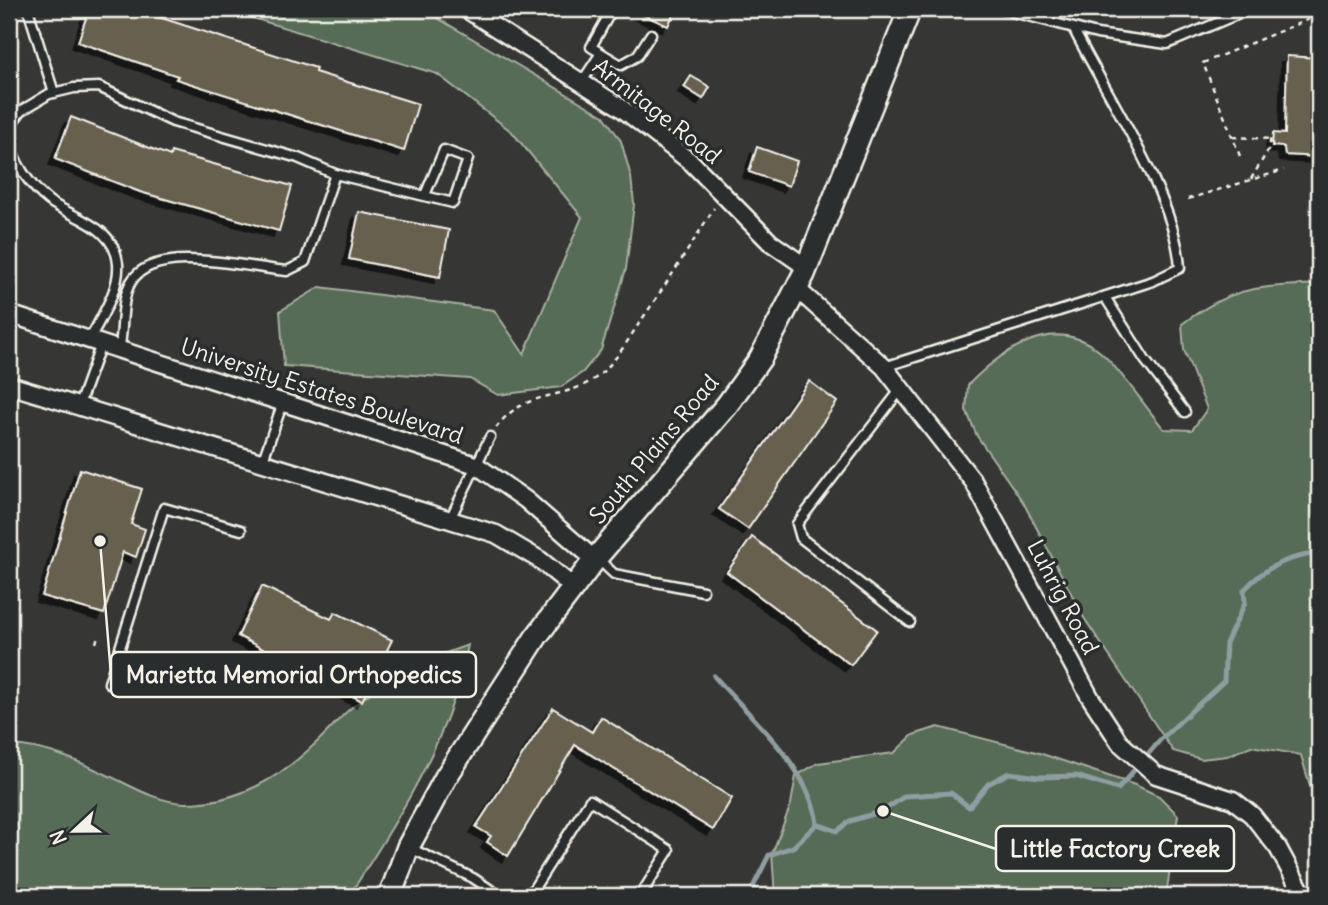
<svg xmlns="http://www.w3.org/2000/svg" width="1328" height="905" font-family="Delius,sans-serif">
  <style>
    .green { fill: #576c57; stroke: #a6aea0; stroke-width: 2 }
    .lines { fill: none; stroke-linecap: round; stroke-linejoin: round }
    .stream { stroke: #909da1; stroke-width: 5 }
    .building { fill: #686050; stroke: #f4f1e8; stroke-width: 2; filter: url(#shadow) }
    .service-casing { stroke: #f4f1e8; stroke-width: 13 }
    .minor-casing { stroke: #f4f1e8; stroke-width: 21 }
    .secondary-casing { stroke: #f4f1e8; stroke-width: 26 }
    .path { stroke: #f4f1e8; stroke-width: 2.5; stroke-dasharray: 5 5; stroke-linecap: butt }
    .service { stroke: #2a2d2e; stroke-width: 8 }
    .minor { stroke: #2a2d2e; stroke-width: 16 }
    .secondary { stroke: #2a2d2e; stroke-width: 21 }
    .labels { text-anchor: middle; stroke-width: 7; stroke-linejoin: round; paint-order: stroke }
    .street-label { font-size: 23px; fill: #f4f1e8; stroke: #2a2d2e }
    .leader { fill: none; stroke: #f4f1e8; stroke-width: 2.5 }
    .callout-dot { fill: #f4f1e8; stroke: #2a2d2e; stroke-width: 2.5 }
    .callout { fill: #2a2d2e; stroke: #f4f1e8; stroke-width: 2.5 }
    .callout-label { font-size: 24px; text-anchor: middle; font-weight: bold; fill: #f4f1e8 }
  </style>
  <defs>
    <filter id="shadow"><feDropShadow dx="-6" dy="6" stdDeviation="0" flood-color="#0009"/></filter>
  </defs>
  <rect width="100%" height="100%" fill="#363735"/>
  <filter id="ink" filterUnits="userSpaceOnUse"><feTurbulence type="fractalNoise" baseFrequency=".0143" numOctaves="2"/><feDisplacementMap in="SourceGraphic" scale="14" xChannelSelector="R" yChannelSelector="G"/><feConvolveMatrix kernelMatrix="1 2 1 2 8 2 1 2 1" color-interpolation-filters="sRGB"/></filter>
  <g filter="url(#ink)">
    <!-- green -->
    <g class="green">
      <path d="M223 9H422L604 116 621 141 631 177 634 204 626 269 601 350 583 372 561 387 498 395 470 379 284 366 280 311 320 287 494 310 524 354 582 217 512 132 437 74Z"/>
      <path d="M1319 284V817L1301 755 1251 746 1227 756 1201 759 1173 751 1084 618 1023 502 977 436 966 410 968 385C1002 350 1054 314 1099 351 1118 366 1146 408 1164 429L1192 430 1207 409 1184 350 1182 324C1234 285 1258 287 1319 284Z"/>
      <path d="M468 645C451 737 399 818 349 896H9V745C48 746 85 764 120 781 140 791 161 802 185 803 238 803 280 778 317 742 329 731 339 718 351 708 387 678 424 660 468 645Z"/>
      <path d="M938 727 1036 752 1135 785 1159 796 1178 815 1167 889 1171 896H775L772 854 791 804 796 776 818 763 894 753 913 735Z"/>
    </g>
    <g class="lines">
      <!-- stream -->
      <g class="stream">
        <path d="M714 676C751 718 810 767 817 824"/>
        <path d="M761 896 753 887 769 855 793 847 817 824 837 831 850 821 883 811 905 796 951 793 969 807 988 784 1009 773 1039 777 1076 776 1118 789 1160 740 1224 681 1226 643 1245 603 1244 590C1266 566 1288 557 1319 553"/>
      </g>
    </g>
    <!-- building -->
    <g class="building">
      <path d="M89 9H134L316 68 315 72 418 104 404 151 176 79 178 76 78 42Z"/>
      <path d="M631 9H676L668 26Z"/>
      <path d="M1287 56 1319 58V157L1285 155 1284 147 1272 146 1273 133 1285 134Z"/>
      <path d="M691 76 710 87 703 99 684 87Z"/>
      <path d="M71 117 170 156 171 152 292 186 279 231 140 192 55 159Z"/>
      <path d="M757 147 797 161 789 186 749 172Z"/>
      <path d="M359 212 449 230 440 277 349 259Z"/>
      <path d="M809 381 837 402 748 529 719 509Z"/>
      <path d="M80 469 142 489 131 524 145 529 136 557 123 552 104 614 42 596Z"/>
      <path d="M752 537 877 630 851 665 727 572Z"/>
      <path d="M262 586 331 619 335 612 392 640 362 701 238 636Z"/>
      <path d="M553 708 592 732 601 717 732 798 713 830 575 745 508 856 487 842 491 836 476 827Z"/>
    </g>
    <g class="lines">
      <defs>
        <g id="service">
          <path d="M28 9 54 93"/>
          <path d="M1001 9 1097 34 1167 44 1250 9"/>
          <path d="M610 13 591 47 621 65 637 56 651 34"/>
          <path d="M583 80 601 53"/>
          <path d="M9 127 21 111 49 94 74 88 99 87 173 122 298 158 335 174 453 203 468 159 444 150 425 195"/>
          <path d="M9 138C13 162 30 186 49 201 74 219 115 226 118 264 120 289 101 317 90 339"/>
          <path d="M1105 297 1145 360 1185 412"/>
          <path d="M119 351C124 330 120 300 131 282 154 242 249 268 287 271L305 262 335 174"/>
          <path d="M884 367 1153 281 1180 268C1176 197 1106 94 1073 28"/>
          <path d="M901 389 797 524 801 538 910 622"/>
          <path d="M79 405 101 344"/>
          <path d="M262 463 283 402"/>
          <path d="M450 519 490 437"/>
          <path d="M598 559 614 574 703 591"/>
          <path d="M109 683 164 508 241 530"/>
          <path d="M408 847 473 878 500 896"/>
          <path d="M529 896 590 800 669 850 640 896"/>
        </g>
        <g id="minor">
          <path d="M466 9 620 107 692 163 770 242 806 267"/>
          <path d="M797 289 884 367 973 481 1090 697 1120 743 1156 775 1233 800 1252 815 1278 848 1304 896"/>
          <path d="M9 314 476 465 526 500 595 560"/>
          <path d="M9 385 496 534 540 560 573 587"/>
        </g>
        <path id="secondary" d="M390 896 408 847 446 777 536 637 596 558 727 405 760 359 804 274 910 9"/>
      </defs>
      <!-- service casing -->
      <use href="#service" class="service-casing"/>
      <!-- minor casing -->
      <use href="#minor" class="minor-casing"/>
      <!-- secondary casing -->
      <use href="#secondary" class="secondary-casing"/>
      <!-- path -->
      <g class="path">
        <path d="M1233 137 1272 139"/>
        <path d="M1240 156 1203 63 1319 15"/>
        <path d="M1251 179 1270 147V139"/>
        <path d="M1188 199 1284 170"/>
        <path d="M496 428C524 389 562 401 594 379 613 366 626 343 638 325 665 286 690 247 714 208"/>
        <path d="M96 643 98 636"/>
      </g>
      <!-- service -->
      <use href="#service" class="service"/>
      <!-- minor -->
      <use href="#minor" class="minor"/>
      <!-- secondary -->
      <use href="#secondary" class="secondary"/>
    </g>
  </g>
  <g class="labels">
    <!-- street labels -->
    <g class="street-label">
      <text transform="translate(657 111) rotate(38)" y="8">Armitage Road</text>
      <text transform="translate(322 391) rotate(18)" y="8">University Estates Boulevard</text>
      <text transform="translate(654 449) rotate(-50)" y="8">South Plains Road</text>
      <text transform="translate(1063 597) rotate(62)" y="8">Luhrig Road</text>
    </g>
  </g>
  <!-- callouts -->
  <path class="leader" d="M100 541L111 675M883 811L996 849"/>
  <g class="callout-dot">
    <circle cx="100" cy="541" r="7"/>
    <circle cx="883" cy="811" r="7"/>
  </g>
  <g class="callout">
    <rect x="111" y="652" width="365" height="45" rx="7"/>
    <rect x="996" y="826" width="238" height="45" rx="7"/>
  </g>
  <g class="callout-label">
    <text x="294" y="683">Marietta Memorial Orthopedics</text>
    <text x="1115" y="857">Little Factory Creek</text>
  </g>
  <!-- margin -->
  <rect width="1328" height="905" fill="none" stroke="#2a2d2e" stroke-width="35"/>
  <rect x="18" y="18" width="1293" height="870" fill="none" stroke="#f4f1e8" stroke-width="2.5" filter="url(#ink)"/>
  <!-- north arrow -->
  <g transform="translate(74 831) rotate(248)" stroke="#2a2d2e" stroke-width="5" paint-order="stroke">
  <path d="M0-5L12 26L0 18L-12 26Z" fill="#f4f1e8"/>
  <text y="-10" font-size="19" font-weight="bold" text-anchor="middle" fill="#f4f1e8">N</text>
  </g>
</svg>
